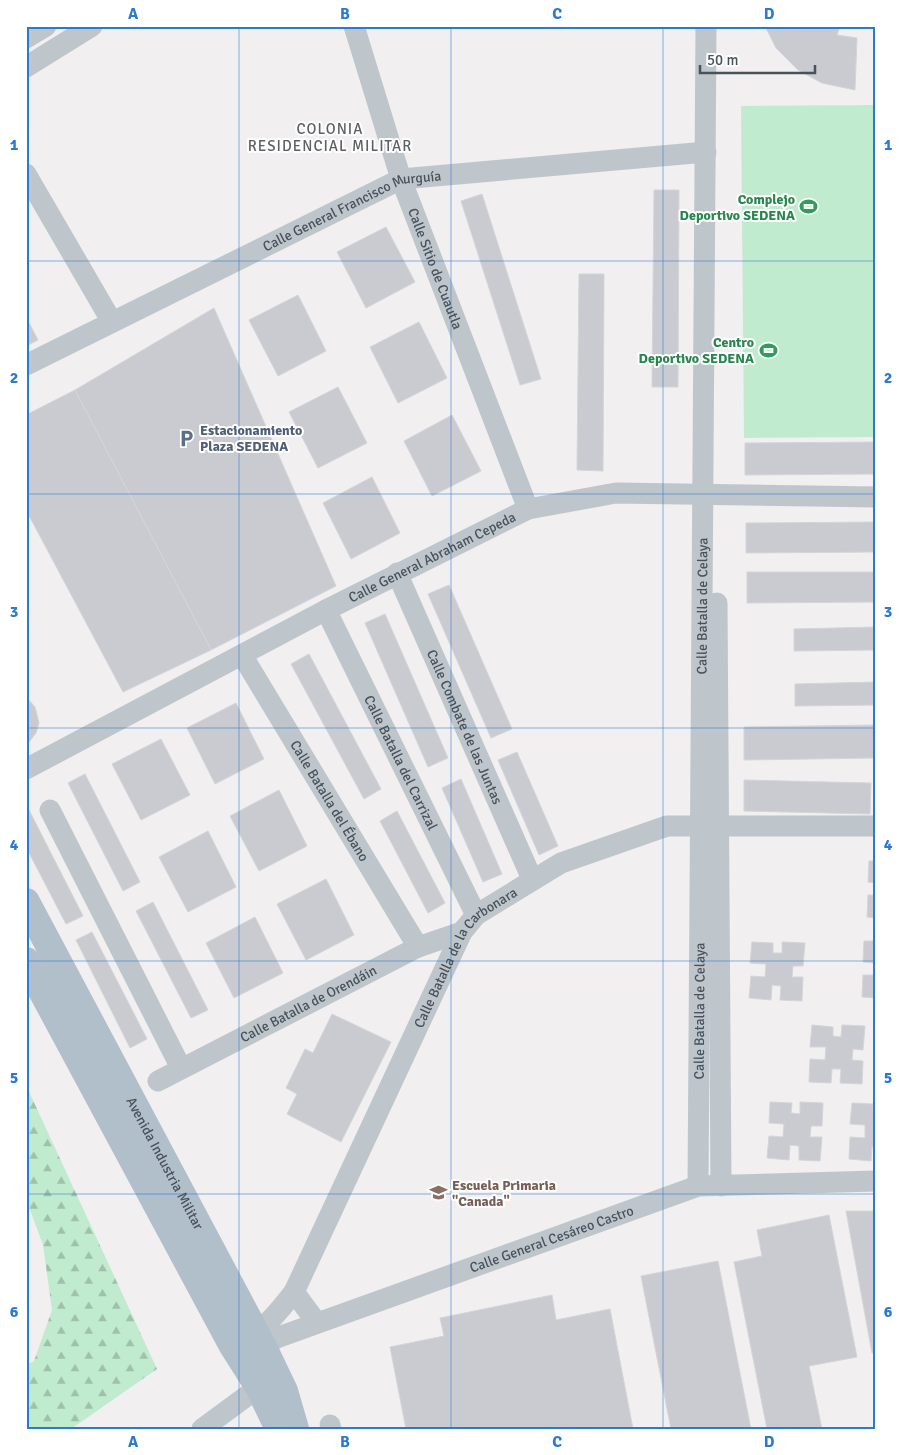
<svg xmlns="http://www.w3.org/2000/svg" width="902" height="1455" font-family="Signika,sans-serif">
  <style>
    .forest { fill: url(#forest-firs) }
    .park { fill: #c1ebcf }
    .building { fill: #c9cbd1; stroke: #d3d5d9 }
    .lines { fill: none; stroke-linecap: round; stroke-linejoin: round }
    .minor { stroke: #bec6cc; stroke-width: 21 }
    .major { stroke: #b1bfcb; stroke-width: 28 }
    .grid { fill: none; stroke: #2a7ad0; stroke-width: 1; stroke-opacity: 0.55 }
    .labels { text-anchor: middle; stroke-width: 4; stroke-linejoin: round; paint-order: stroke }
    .leisure-label { font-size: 14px; font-weight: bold; fill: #27864d; stroke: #fff; text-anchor: end }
    .street-label { font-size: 14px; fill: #48525a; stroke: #fff }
    .service-label { font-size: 14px; font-weight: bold; fill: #4e5e75; stroke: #fff; text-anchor: start }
    .education-label { font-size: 14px; font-weight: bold; fill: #785e54; stroke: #fff; text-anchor: start }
    .neighbourhood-label { font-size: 15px; letter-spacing: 1px; fill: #5c5f63; stroke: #fff }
    .neatline { fill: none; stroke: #2a7ad0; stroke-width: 2 }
    .grid-label { font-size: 16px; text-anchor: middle; font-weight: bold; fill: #2a7ad0 }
  </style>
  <defs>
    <pattern id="forest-firs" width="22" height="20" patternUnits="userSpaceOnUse" patternTransform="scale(1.25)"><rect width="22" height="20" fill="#c1ebcf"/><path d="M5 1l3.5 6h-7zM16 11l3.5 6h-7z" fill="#9fc1ab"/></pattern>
  </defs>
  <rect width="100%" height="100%" fill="#f1efef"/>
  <!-- forest -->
  <path class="forest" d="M26 1085 157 1369 71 1429H26V1365L34 1361 52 1310 43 1245 26 1199Z"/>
  <!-- park -->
  <path class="park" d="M876 105V437L744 438 741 106Z"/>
  <!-- building -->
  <g class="building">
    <path d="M765 26H840L837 35 857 38 855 90 822 83 798 70 776 48Z"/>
    <path d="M654 190H679L678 387H652Z"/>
    <path d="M482 194 541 379 520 385 461 201Z"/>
    <path d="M386 227 415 282 366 308 337 252Z"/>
    <path d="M579 274H604L603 471 577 470Z"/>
    <path d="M298 295 326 351 278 376 249 320Z"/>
    <path d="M214 308 336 586 211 650 75 390Z"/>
    <path d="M26 317 38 340 26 346Z"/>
    <path d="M419 322 447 378 398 403 370 347Z"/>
    <path d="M338 387 367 443 318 468 289 412Z"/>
    <path d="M75 390 211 650 123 692 26 510V415Z"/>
    <path d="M452 415 481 471 432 496 404 441Z"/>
    <path d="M876 442V474L745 475V443Z"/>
    <path d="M372 477 400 533 351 559 323 503Z"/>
    <path d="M876 522V552L746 553V523Z"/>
    <path d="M747 572H876V602L747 603Z"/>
    <path d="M449 585 512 729 491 738 428 594Z"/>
    <path d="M385 614 448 758 428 767 365 623Z"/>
    <path d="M876 627V650L794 651V629Z"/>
    <path d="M309 654 381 789 364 799 291 664Z"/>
    <path d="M876 682V705L795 706V684Z"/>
    <path d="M26 697 35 707 39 723 36 733 26 746Z"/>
    <path d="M236 703 264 759 215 784 187 728Z"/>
    <path d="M876 725V758L744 760V727Z"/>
    <path d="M161 739 190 795 141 820 112 764Z"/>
    <path d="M517 752 558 846 539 855 498 760Z"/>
    <path d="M85 774 140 882 123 891 68 783Z"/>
    <path d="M461 779 502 874 483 882 442 788Z"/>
    <path d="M744 780 871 783 870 814 744 811Z"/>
    <path d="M279 790 307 846 259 871 230 816Z"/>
    <path d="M28 808 83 916 66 924 26 847Z"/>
    <path d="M397 811 445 903 428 913 380 821Z"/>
    <path d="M208 831 236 887 188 912 159 857Z"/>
    <path d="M869 861H876V883L868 882Z"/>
    <path d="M326 879 354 935 306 960 277 904Z"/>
    <path d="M868 895H876V918L867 917Z"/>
    <path d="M153 902 208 1010 191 1018 136 911Z"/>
    <path d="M255 917 283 973 234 998 206 943Z"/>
    <path d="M92 932 147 1039 130 1048 76 940Z"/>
    <path d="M864 941H876V963L863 962Z"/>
    <path d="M752 942 773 943V953H782V942L805 943 803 966H793L792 977H803L802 1001 780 1000 781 986 772 985 771 1000 749 998 751 976 765 977 766 964 750 963Z"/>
    <path d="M863 975H876V998L862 997Z"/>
    <path d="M332 1014 391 1042 341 1142 287 1114 297 1094 286 1088 305 1049 313 1053Z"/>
    <path d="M812 1025 833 1027V1036L841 1037 842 1025 865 1026 863 1050 853 1049 852 1060 863 1061 862 1084 840 1083 841 1069H832L831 1083 809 1082 810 1059 825 1060 826 1047H810Z"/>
    <path d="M770 1102 792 1103 791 1113 800 1114V1102L823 1103 822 1126H811L810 1137H822L820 1161 799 1160V1146L790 1145 789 1160 767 1158 769 1136 783 1137 784 1124 769 1123Z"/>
    <path d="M852 1103 873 1104V1114H876V1147H872L871 1161 849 1159 850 1137 865 1138V1125L850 1124Z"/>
    <path d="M846 1211H876V1353H872Z"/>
    <path d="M829 1215 857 1357 809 1366 822 1429H767L734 1262 762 1256 757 1230Z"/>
    <path d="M718 1261 751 1429H671L641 1276Z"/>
    <path d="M552 1295 556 1320 610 1309 633 1429H406L390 1347 444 1336 440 1318Z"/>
  </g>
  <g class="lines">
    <!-- minor -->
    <g class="minor">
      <path id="s1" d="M354 26 401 179 528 509"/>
      <path d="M26 38 46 26"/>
      <path d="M26 67 92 26"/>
      <path d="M26 174 112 322"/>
      <path id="s2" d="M26 365 401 179 706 152"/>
      <path id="s3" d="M397 573 532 879"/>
      <path d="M717 603 721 1186"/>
      <path id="s4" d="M326 610 476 915"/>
      <path id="s5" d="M242 655 418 947"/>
      <path id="s6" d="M26 769 326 610 528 509 616 493 876 497"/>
      <path d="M50 810 181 1068"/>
      <path id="s7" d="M158 1081 418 947 462 932"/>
      <path id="s8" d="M698 1186 706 26"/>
      <path d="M294 1292 317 1323"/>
      <path id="s9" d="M244 1340C265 1329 280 1310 294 1292L462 932 476 915 561 863 667 826H876"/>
      <path id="s10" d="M248 1352 279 1337 698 1186 876 1181"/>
      <path d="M330 1425 331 1429"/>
      <path d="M202 1429 259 1387"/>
    </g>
    <!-- major -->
    <g class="major">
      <path id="s11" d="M26 902 262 1345 284 1391 295 1429"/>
      <path d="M26 961 233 1346 259 1387 279 1429"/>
    </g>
  </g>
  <!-- grid -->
  <path class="grid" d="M239 26V1429M451 26V1429M663 26V1429M26 261H876M26 494H876M26 728H876M26 961H876M26 1194H876"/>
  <!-- icons -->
  <defs>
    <symbol id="stadium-bare" viewBox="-9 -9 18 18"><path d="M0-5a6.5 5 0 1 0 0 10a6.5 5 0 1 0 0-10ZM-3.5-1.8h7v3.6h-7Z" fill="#2e9e5b" stroke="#fff" stroke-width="2.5" paint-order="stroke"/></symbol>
    <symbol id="parking-bare" viewBox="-9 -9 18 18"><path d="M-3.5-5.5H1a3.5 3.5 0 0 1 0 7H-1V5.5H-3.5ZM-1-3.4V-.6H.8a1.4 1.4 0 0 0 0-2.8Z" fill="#5c6f8a" stroke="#fff" stroke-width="2.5" paint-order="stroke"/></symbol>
    <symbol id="school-bare" viewBox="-9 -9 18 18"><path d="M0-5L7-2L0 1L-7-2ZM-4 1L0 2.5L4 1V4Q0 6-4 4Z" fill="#8d6e63" stroke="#fff" stroke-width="2.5" paint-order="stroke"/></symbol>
  </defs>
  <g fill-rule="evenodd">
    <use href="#stadium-bare" x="796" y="194" width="25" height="25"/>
    <use href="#stadium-bare" x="756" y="338" width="25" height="25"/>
    <use href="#parking-bare" x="174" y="426" width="25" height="25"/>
    <use href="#school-bare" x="426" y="1180" width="25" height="25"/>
  </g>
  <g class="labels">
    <!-- leisure labels -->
    <g class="leisure-label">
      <text x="795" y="204">Complejo<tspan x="795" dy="16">Deportivo SEDENA</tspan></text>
      <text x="754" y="347">Centro<tspan x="754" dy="16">Deportivo SEDENA</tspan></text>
    </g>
    <!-- street labels -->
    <g class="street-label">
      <text dy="5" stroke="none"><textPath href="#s2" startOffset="362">Calle General Francisco Murguía</textPath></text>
      <text dy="5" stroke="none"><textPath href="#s1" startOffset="256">Calle Sitio de Cuautla</textPath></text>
      <text dy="5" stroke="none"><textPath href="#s6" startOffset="458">Calle General Abraham Cepeda</textPath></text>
      <text dy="5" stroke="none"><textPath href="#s8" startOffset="580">Calle Batalla de Celaya</textPath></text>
      <text dy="5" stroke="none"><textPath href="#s3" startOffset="168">Calle Combate de las Juntas</textPath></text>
      <text dy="5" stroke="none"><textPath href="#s4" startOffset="170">Calle Batalla del Carrizal</textPath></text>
      <text dy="5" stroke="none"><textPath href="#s5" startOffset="170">Calle Batalla del Ébano</textPath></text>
      <text dy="5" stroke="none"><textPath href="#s9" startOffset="449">Calle Batalla de la Carbonara</textPath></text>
      <text dy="5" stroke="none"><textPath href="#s7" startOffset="169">Calle Batalla de Orendáin</textPath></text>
      <text dy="5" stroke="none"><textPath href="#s8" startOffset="175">Calle Batalla de Celaya</textPath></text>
      <text dy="5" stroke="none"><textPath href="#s11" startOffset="296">Avenida Industria Militar</textPath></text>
      <text dy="5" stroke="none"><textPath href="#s10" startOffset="324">Calle General Cesáreo Castro</textPath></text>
    </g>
    <!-- service labels -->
    <g class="service-label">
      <text x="200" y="435">Estacionamiento<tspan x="200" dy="16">Plaza SEDENA</tspan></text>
    </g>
    <!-- education labels -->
    <g class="education-label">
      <text x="452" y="1190">Escuela Primaria<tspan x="452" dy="16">"Canada"</tspan></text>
    </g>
    <!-- neighbourhood labels -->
    <g class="neighbourhood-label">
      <text x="330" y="134">COLONIA<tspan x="330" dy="17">RESIDENCIAL MILITAR</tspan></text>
    </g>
  </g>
  <!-- border -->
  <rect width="902" height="1455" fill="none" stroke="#ffffff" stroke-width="55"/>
  <!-- scale -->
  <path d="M700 65v8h115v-8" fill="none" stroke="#48525a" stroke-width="2.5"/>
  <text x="707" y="65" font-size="15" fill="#48525a" stroke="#ffffff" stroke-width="4" paint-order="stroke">50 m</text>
  <rect x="28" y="28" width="846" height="1400" class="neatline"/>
  <g class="grid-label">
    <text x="133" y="19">A</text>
    <text x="345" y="19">B</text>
    <text x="557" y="19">C</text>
    <text x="769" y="19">D</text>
    <text x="14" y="150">1</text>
    <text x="888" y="150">1</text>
    <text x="14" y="383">2</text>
    <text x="888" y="383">2</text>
    <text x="14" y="617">3</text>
    <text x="888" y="617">3</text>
    <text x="14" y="850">4</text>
    <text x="888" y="850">4</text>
    <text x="14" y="1083">5</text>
    <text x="888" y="1083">5</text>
    <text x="14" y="1317">6</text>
    <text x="888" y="1317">6</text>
    <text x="133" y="1447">A</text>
    <text x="345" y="1447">B</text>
    <text x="557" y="1447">C</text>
    <text x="769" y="1447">D</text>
  </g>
</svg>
